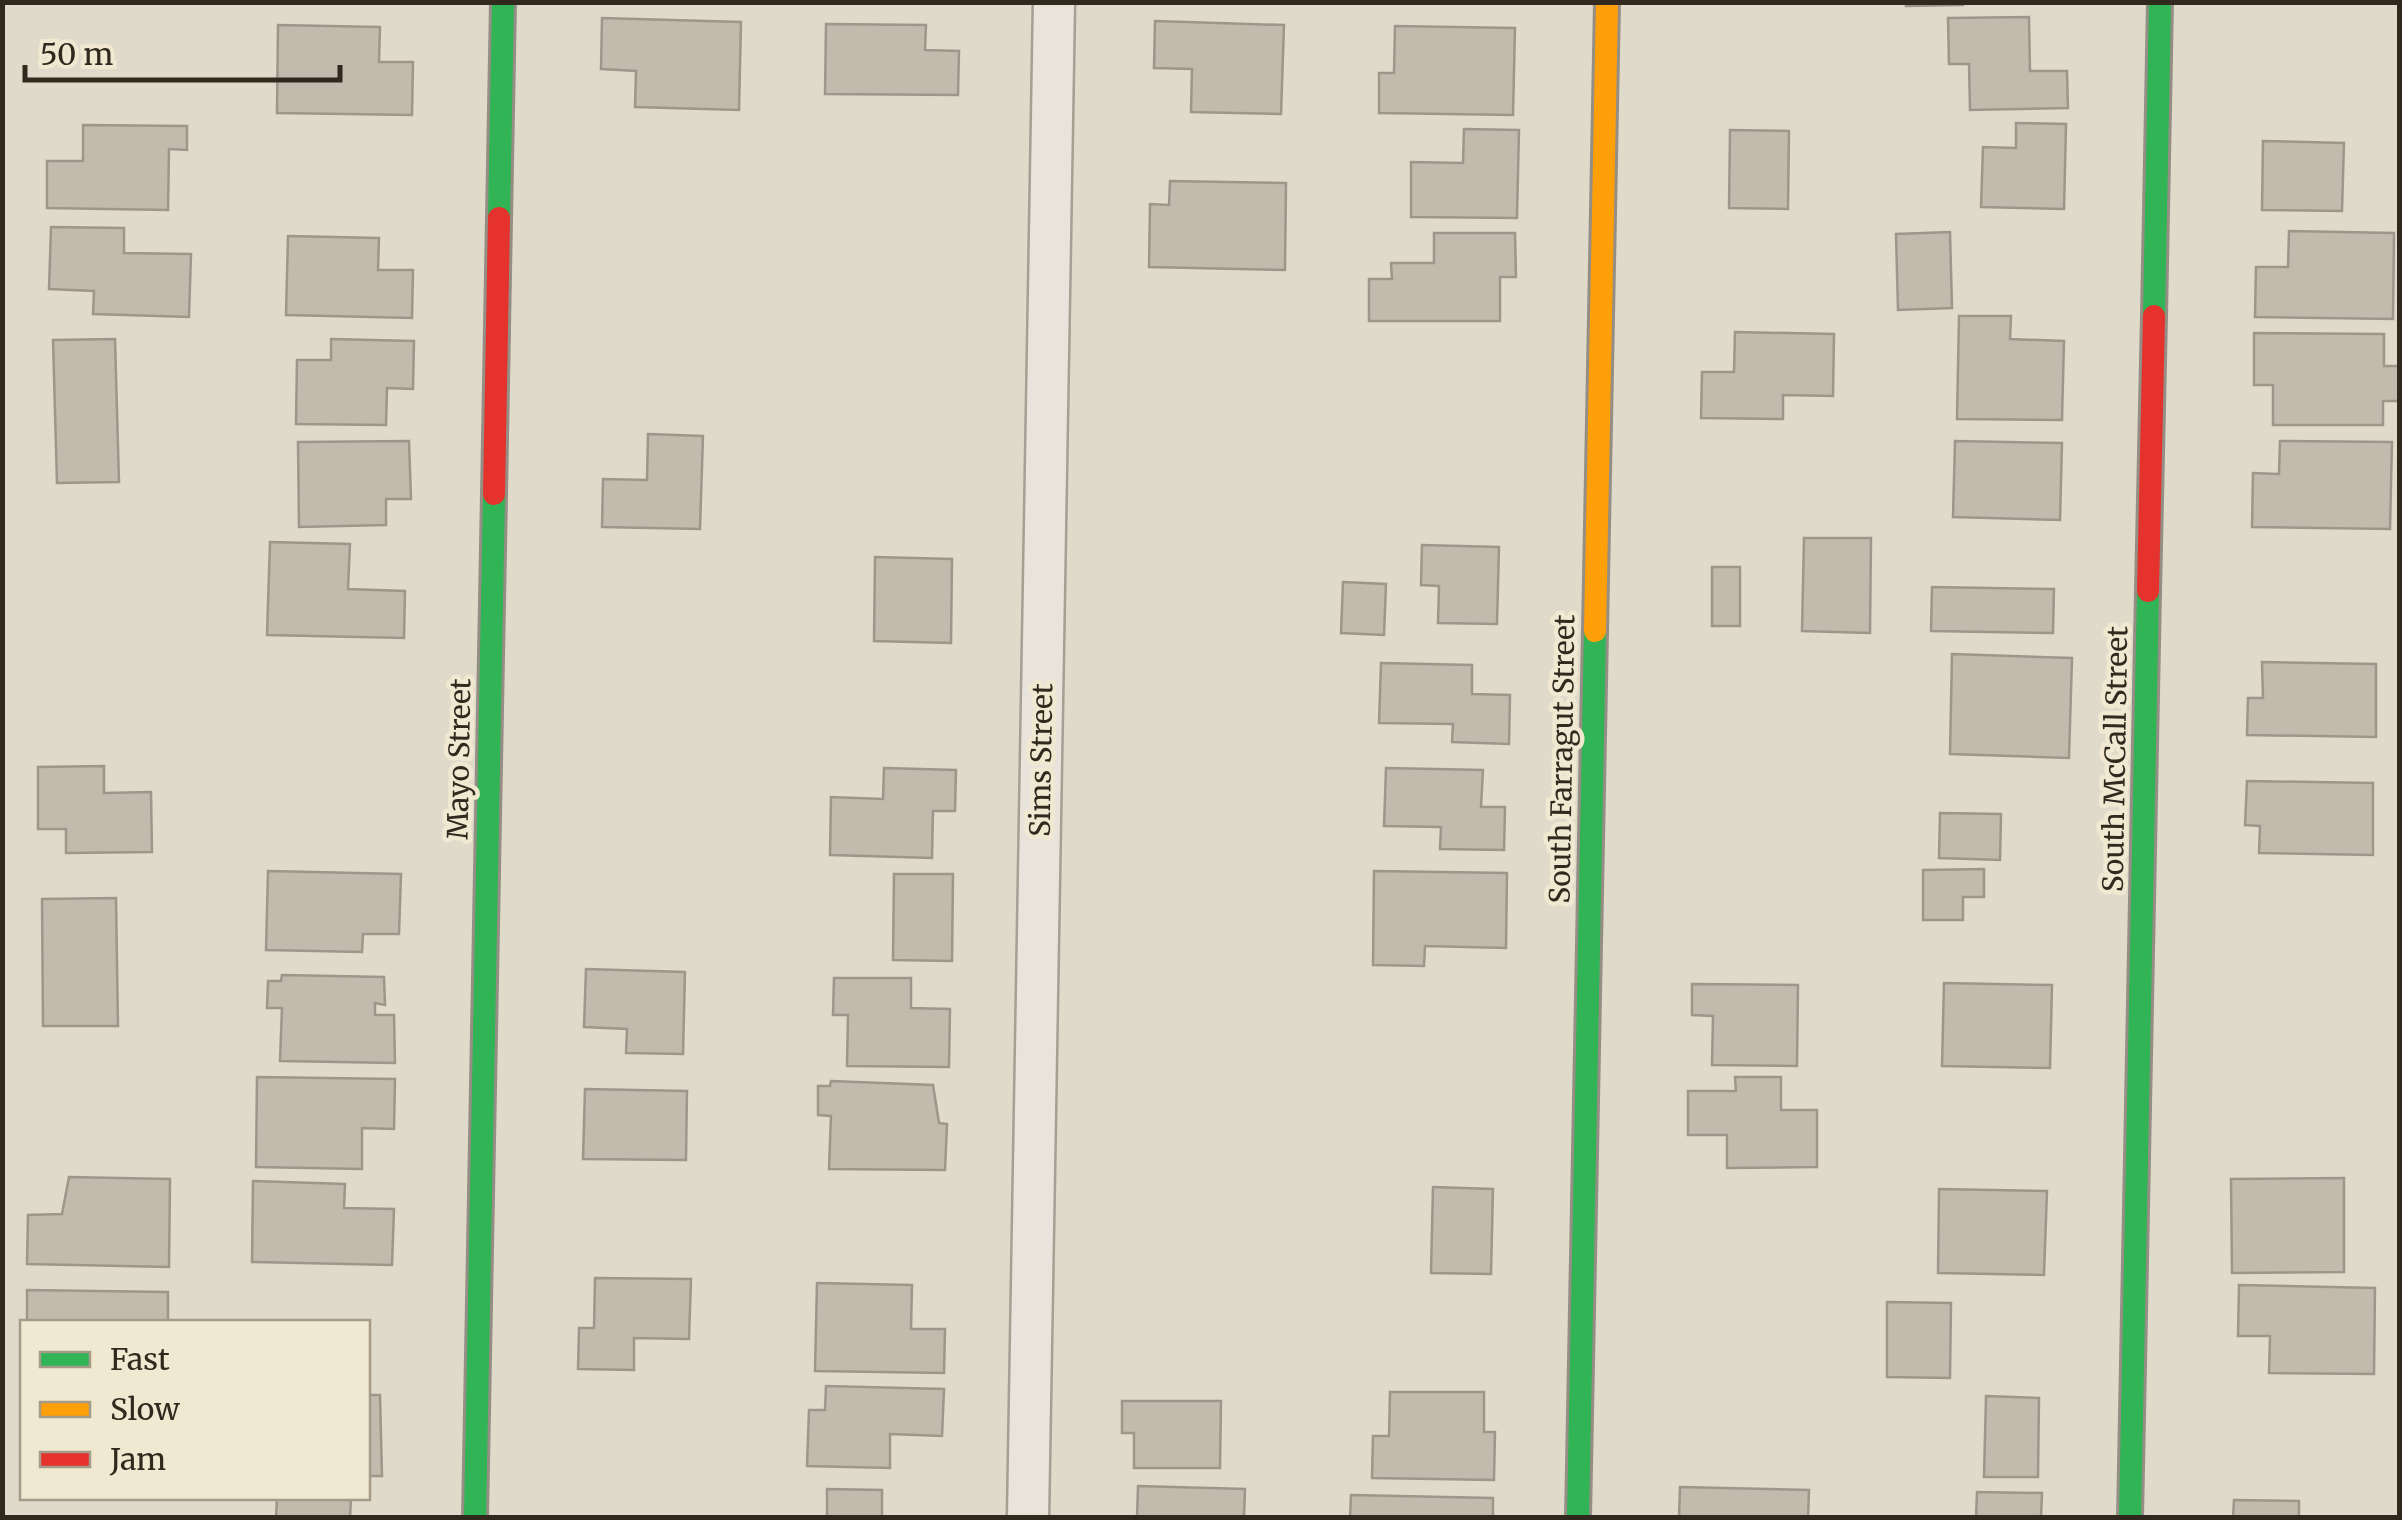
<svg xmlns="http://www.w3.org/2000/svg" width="2402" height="1520" font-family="Merriweather,serif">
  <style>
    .building { fill: #c3b9ac; stroke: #9f968b; stroke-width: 2.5 }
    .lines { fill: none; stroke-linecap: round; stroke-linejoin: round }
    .street-casing { stroke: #a59f94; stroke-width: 45 }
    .fast-casing { stroke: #948e84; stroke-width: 28 }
    .slow-casing { stroke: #948e84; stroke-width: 28 }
    .jam-casing { stroke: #948e84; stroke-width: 28 }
    .street { stroke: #e8e4db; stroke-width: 40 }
    .fast { stroke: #30b455; stroke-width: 22 }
    .slow { stroke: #ff9f0a; stroke-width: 22 }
    .jam { stroke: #e5322d; stroke-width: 22 }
    .labels { text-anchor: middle; stroke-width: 9; stroke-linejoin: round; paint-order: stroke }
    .street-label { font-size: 28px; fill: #31281e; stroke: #f0e8d1 }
  </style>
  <rect width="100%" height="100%" fill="#e0daca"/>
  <!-- building -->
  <g class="building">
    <path d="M1906 2H1963V5L1906 6Z"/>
    <path d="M2029 17 2030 71H2067L2068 108 1970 110 1969 64H1949L1948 18Z"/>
    <path d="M602 18 741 22 739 110 635 107 636 71 601 69Z"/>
    <path d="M1155 21 1284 25 1281 114 1191 112 1192 69 1154 68Z"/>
    <path d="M826 24 926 25 925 50 959 51 958 95 825 94Z"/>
    <path d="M278 25 380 27 379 62H413L412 115 277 113Z"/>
    <path d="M1395 26 1515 28 1513 115 1379 113V73H1394Z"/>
    <path d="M2016 123 2066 124 2064 209 1981 207 1983 147 2016 148Z"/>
    <path d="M83 125 187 126V150L169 149 168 210 47 208V161H83Z"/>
    <path d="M1464 129 1519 130 1517 218 1411 217V162L1463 163Z"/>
    <path d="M1730 130 1789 131 1788 209 1729 208Z"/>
    <path d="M2263 141 2344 143 2342 211 2262 210Z"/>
    <path d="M1170 181 1286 183 1285 270 1149 267 1150 204 1169 205Z"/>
    <path d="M51 227 124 228V253L191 254 189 317 93 314 94 291 49 289Z"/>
    <path d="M2289 231 2394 233 2393 319 2255 317 2256 267H2288Z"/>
    <path d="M1950 232 1952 308 1898 310 1896 234Z"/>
    <path d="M1434 233H1515L1516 277H1500V321H1369V279H1392L1391 263H1434Z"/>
    <path d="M288 236 379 238 378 270H413L412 318 286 315Z"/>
    <path d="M1959 316H2011L2010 339 2064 341 2062 420 1957 419Z"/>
    <path d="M1735 332 1834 334 1833 396 1783 395V419L1701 418 1702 372H1734Z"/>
    <path d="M2254 333 2384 334V366H2400V401H2383V425H2273V385H2254Z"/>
    <path d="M115 339 119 482 57 483 53 340Z"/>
    <path d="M331 339 414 341 413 389 387 388 386 425 296 424 297 360H331Z"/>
    <path d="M648 434 703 436 700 529 602 527 603 479 647 480Z"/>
    <path d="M409 441 411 499H386V525L299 527 298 442Z"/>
    <path d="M1955 441 2062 443 2060 520 1953 517Z"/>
    <path d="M2280 441 2392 442 2390 529 2252 527 2253 473 2279 474Z"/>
    <path d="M1804 538H1871L1870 633 1802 631Z"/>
    <path d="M270 542 350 544 348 589 405 591 404 638 267 635Z"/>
    <path d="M1422 545 1499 547 1497 624 1438 623 1439 586 1421 585Z"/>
    <path d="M875 557 952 559 951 643 874 641Z"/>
    <rect x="1712" y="567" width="28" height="59"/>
    <path d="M1343 582 1386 584 1384 635 1341 633Z"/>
    <path d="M1932 587 2054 589 2053 633 1931 631Z"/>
    <path d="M1952 654 2072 658 2069 758 1950 754Z"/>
    <path d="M2262 662 2376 664V737L2247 735 2248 698H2263Z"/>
    <path d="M1381 663 1472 665V694L1510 695 1509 744 1452 742 1453 724 1379 723Z"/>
    <path d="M104 766V793L151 792 152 852 66 853V829H38V767Z"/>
    <path d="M884 768 956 770 955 811H933L932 858 830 855 831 797 883 799Z"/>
    <path d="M1386 768 1483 770 1481 807H1505L1504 850 1440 849 1441 827 1384 826Z"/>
    <path d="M2247 781 2373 783V855L2259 853 2260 826 2245 825Z"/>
    <path d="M1940 813 2001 814 2000 860 1939 858Z"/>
    <path d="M1984 869V897H1963V920H1923V870Z"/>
    <path d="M268 871 401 874 399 934H363L362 952 266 950Z"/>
    <path d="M1374 871 1507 873 1506 948 1425 946 1424 966 1373 965Z"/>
    <path d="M894 874H953L952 961 893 960Z"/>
    <path d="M116 898 118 1026H43L42 899Z"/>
    <path d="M586 969 685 972 683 1054 626 1053 627 1029 584 1027Z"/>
    <path d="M282 975 384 977 385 1005 375 1003V1015H394L395 1063 280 1061 282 1008H267L268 981H281Z"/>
    <path d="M834 978H911V1008L950 1009 949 1067 847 1066 848 1015H833Z"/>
    <path d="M1944 983 2052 985 2050 1068 1942 1066Z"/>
    <path d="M1692 984 1798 985 1797 1066 1712 1065 1713 1016 1692 1015Z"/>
    <path d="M257 1077 395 1079 394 1129 362 1128V1169L256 1167Z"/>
    <path d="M1735 1077H1781V1110H1817V1167L1727 1168V1135H1688V1091H1736Z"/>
    <path d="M831 1081 933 1085 939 1123 947 1124 945 1170 829 1169 831 1116 818 1115V1086H830Z"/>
    <path d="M585 1089 687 1091 686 1160 583 1159Z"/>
    <path d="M69 1177 170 1179 169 1267 27 1264 28 1215 62 1214Z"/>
    <path d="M2344 1178V1272L2232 1273 2231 1179Z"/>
    <path d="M253 1181 345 1184 344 1208 394 1209 392 1265 252 1262Z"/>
    <path d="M1433 1187 1493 1189 1491 1274 1431 1273Z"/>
    <path d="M1939 1189 2047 1191 2044 1275 1938 1273Z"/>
    <path d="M595 1278 691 1279 689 1339 634 1338V1370L578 1369 579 1328H594Z"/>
    <path d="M817 1283 912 1285 911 1329H945L944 1373 815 1371Z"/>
    <path d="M2239 1285 2375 1288 2374 1374 2269 1373 2270 1336H2238Z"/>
    <path d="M27 1290 168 1292V1322H27Z"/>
    <path d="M1887 1302 1951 1303 1950 1378 1887 1377Z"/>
    <path d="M826 1386 944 1389 942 1436 890 1434V1468L807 1466 809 1410H825Z"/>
    <path d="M1390 1392H1484V1432H1495L1494 1480 1372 1478 1373 1436H1389Z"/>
    <path d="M368 1395H380L382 1476H368Z"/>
    <path d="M1986 1396 2039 1398 2038 1477H1984Z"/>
    <path d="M1122 1401H1221L1220 1468H1134V1433H1122Z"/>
    <path d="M1138 1486 1245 1489 1244 1518H1137Z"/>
    <path d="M1680 1487 1809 1490 1808 1518H1679Z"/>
    <path d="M827 1489 882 1490V1518H827Z"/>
    <path d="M1977 1492 2042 1493 2041 1518H1976Z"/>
    <path d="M1351 1495 1493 1498V1518H1350Z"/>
    <path d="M277 1498H351L350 1518H276Z"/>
    <path d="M2234 1500 2299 1501V1518H2233Z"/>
  </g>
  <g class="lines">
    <defs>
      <path id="street" d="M1028 1518 1054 2"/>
      <g id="fast">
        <path d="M499 218 503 2"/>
        <path d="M2154 316 2160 2"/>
        <path d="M475 1518 494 494"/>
        <path d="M1578 1518 1595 631"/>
        <path d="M2130 1518 2148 591"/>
      </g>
      <path id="slow" d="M1595 631 1607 2"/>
      <g id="jam">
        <path d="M494 494 499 218"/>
        <path d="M2148 591 2154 316"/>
      </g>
    </defs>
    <!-- street casing -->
    <use href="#street" class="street-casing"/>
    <!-- fast casing -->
    <use href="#fast" class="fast-casing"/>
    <!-- slow casing -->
    <use href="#slow" class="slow-casing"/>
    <!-- jam casing -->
    <use href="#jam" class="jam-casing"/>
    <!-- street -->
    <use href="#street" class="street"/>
    <!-- fast -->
    <use href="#fast" class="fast"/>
    <!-- slow -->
    <use href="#slow" class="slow"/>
    <!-- jam -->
    <use href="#jam" class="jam"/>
  </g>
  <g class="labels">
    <!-- street labels -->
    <g class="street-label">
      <text transform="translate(459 759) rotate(-89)" y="10">Mayo Street</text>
      <text transform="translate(1562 759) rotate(-89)" y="10">South Farragut Street</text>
      <text transform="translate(2115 759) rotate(-89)" y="10">South McCall Street</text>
      <text transform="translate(1041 760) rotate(-89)" y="10">Sims Street</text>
    </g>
  </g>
  <!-- border -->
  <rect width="2402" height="1520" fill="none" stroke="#31281e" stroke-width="10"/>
  <!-- legend -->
  <rect x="20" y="1320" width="350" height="180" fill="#f0e8d1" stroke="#a49b89" stroke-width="2.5"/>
  <rect x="40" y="1352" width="50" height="15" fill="#30b455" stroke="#a49b89" stroke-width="2.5"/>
  <text x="110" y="1370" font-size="30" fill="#31281e">Fast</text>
  <rect x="40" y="1402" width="50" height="15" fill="#ff9f0a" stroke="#a49b89" stroke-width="2.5"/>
  <text x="110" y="1420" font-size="30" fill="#31281e">Slow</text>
  <rect x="40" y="1452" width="50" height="15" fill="#e5322d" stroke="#a49b89" stroke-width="2.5"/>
  <text x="110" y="1470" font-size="30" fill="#31281e">Jam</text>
  <!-- scale -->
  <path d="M25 65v15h315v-15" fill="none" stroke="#31281e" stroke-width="5"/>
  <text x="40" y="65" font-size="30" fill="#31281e" stroke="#f0e8d1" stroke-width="8" paint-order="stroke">50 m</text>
</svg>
